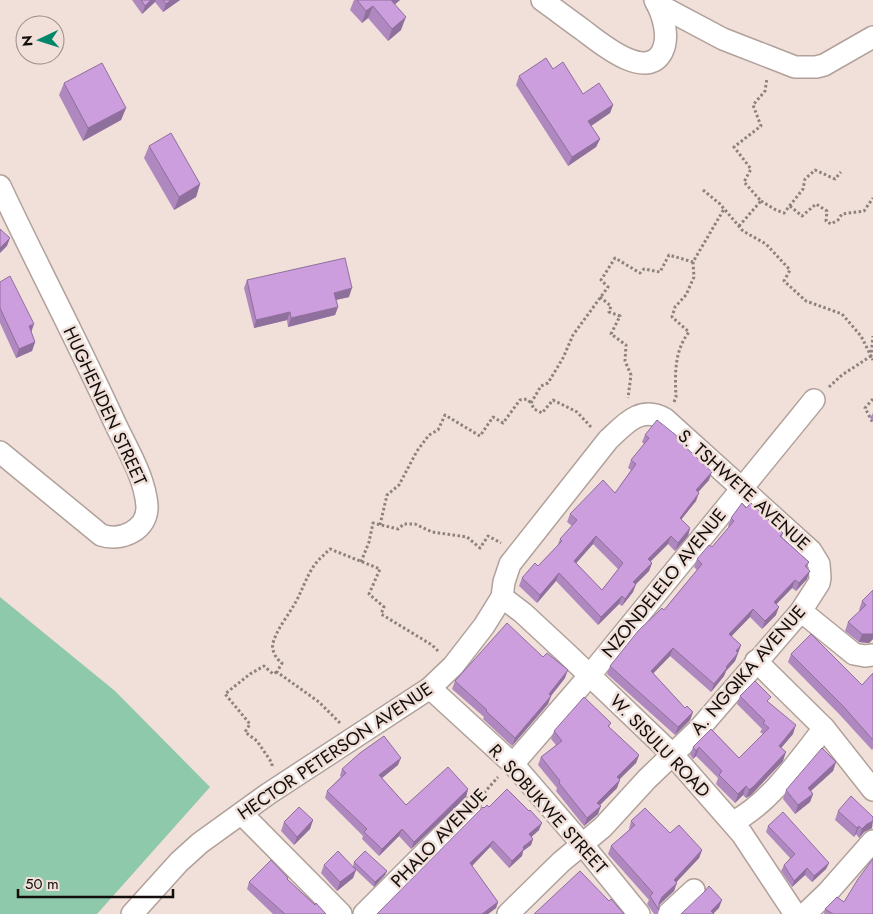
<svg xmlns="http://www.w3.org/2000/svg" width="873" height="914" font-family="Jost,sans-serif">
  <style>
    .green { fill: #8dc9aa }
    .lines { fill: none; stroke-linecap: round; stroke-linejoin: round }
    .minor-casing { stroke: #b1a19b; stroke-width: 24 }
    .path { stroke: #8c817c; stroke-width: 3; stroke-dasharray: 2.5 2.5; stroke-linecap: butt }
    .minor { stroke: #fff; stroke-width: 21 }
    .wall { fill: #af88bf; fill-rule: evenodd }
    .shaded-wall { fill: #8f6f9b }
    .building { fill: #cc9ede; stroke: #8f6f9b; fill-rule: evenodd }
    .labels { text-anchor: middle; stroke-width: 5; stroke-linejoin: round; paint-order: stroke }
    .street-label { font-size: 18px; fill: #130e0b; stroke: #f0e0d9 }
  </style>
  <rect width="100%" height="100%" fill="#f0e0d9"/>
  <!-- green -->
  <path class="green" d="M0 597 115 691 210 787 97 914H0Z"/>
  <g class="lines">
    <defs>
      <g id="minor">
        <path d="M542 0C556 10 569 20 583 30 599 42 646 82 662 52 670 37 663 14 655 0"/>
        <path d="M657 4 723 39 772 58 795 67H816L824 65 873 37"/>
        <path d="M0 186C37 265 78 342 114 421 126 447 145 477 147 506 148 530 121 542 101 535L0 452"/>
        <path d="M502 597 523 613 564 651 672 754 742 834 795 914"/>
        <path d="M801 611 854 654 865 656 873 655"/>
        <path d="M756 661 824 728 873 790"/>
        <path d="M430 688 513 764 583 845 639 914"/>
        <path d="M513 764 590 675 814 400"/>
        <path d="M242 814 341 914"/>
        <path d="M733 822C769 804 800 759 824 728"/>
        <path d="M132 914 179 862 200 843 268 794 430 688 453 666 484 626 502 597 504 582 510 564 608 440C625 424 640 405 665 419L811 551 819 564 820 578 819 583 801 611 699 729 647 779 603 827 561 862 508 914"/>
        <path d="M364 914 470 808"/>
        <path d="M668 914 694 890"/>
        <path d="M805 914 828 892 873 841"/>
      </g>
    </defs>
    <!-- minor casing -->
    <use href="#minor" class="minor-casing"/>
    <!-- path -->
    <g class="path">
      <path d="M703 190 720 204 743 231 766 244 790 270 784 281 806 301 842 314 861 336 871 356 873 336"/>
      <path d="M761 201 776 210 784 213 803 189 805 179 815 170 835 179 841 172"/>
      <path d="M790 206 802 216 816 204 827 211 826 221 831 224 838 220 842 214 864 211 873 198"/>
      <path d="M739 226 761 201 744 182 751 169 734 147 761 126 753 105 765 91 767 78"/>
      <path d="M600 297 611 306 609 312 620 316 611 334 626 345 625 361 631 375 628 398"/>
      <path d="M829 387 842 375 871 356 873 360"/>
      <path d="M873 399 865 408 873 423"/>
      <path d="M674 402 676 397C675 375 674 351 689 332L672 317 675 307 686 295 694 277 693 262 724 209"/>
      <path d="M591 427 577 412 553 400 542 413 534 409 531 403 541 386 548 383 563 358 573 335 608 287 601 280 615 258 640 273 644 269 660 272 669 255 693 262"/>
      <path d="M380 525 387 495 399 485 417 451 429 435 438 430 445 415 480 436 493 417 503 423 520 400 527 399 531 403"/>
      <path d="M361 562 369 542 373 523 398 529 404 524H415L432 532 467 537 480 548 488 536 501 543"/>
      <path d="M340 723 319 702 277 672 282 663C276 659 271 650 273 643 277 629 287 617 294 605 302 592 306 576 316 563 320 558 325 554 330 549L380 569 369 594 384 607 381 614 432 645 438 651"/>
      <path d="M272 766V763L257 741 245 732 250 724 225 694 250 674 264 666 273 674 277 672"/>
      <path d="M484 793 498 777"/>
    </g>
    <!-- minor -->
    <use href="#minor" class="minor"/>
  </g>
  <!-- wall -->
  <g class="wall">
    <path d="M132 0H180L163 12 155 2 142 14Z"/>
    <path d="M354 0H400L395 4 401 30 388 41 368 18 362 23 350 10Z"/>
    <path d="M553 69 583 94 613 105 610 113 591 126 600 139 596 147 568 166 516 85 519 76Z"/>
    <path d="M64 83 126 108 121 120 83 141 59 95Z"/>
    <path d="M149 146 200 184 196 197 174 210 144 158Z"/>
    <path d="M247 280 349 297 336 300 338 307 335 315 288 327 287 320 254 328 244 288Z"/>
    <path d="M0 282 31 332 35 342 32 351 16 358 0 323Z"/>
    <path d="M873 413V421L870 418Z"/>
    <path d="M645 435 676 439 709 480 698 492 696 501 681 519 690 528 688 536 675 551 668 544 650 562 652 563 649 571 636 584 633 592 622 606 619 604 598 625 556 581 537 603 519 586 522 578 538 566 557 547 560 539 572 526 567 522 570 514 615 493 631 470 628 468 631 460 644 444 642 442ZM593 544 618 569 602 590 576 563Z"/>
    <path d="M746 508 783 533 782 537 809 562 807 568V579L796 591 792 588 776 604V615L762 629 750 617 731 636 741 645 735 661 726 671 724 676 711 692 670 656 653 673 685 708 693 712 690 720 675 735 607 674 610 666 664 610 697 570 694 567 697 559 712 547 729 527 728 526 731 518Z"/>
    <path d="M873 590V639L869 643 859 642 845 631 848 622 860 611 859 610 862 601Z"/>
    <path d="M791 654 862 685 873 673V749L872 750 840 715 788 662Z"/>
    <path d="M565 678 551 696 548 704 512 746 483 719 484 717 452 689 455 681Z"/>
    <path d="M740 696 769 703 793 734 781 748 783 761 751 795 746 798 743 795 735 803 716 784 718 778 696 756 693 759 690 755 693 747 711 729 739 758 763 734 760 732 762 729 737 704Z"/>
    <path d="M611 723 609 727 639 755 636 763 619 779 617 788 600 805 598 814 584 826 556 791 557 788 538 765 541 757 556 745 551 739 554 731Z"/>
    <path d="M836 762 833 771 811 791 813 794 810 802 795 814 783 799 786 790Z"/>
    <path d="M398 765 382 778 406 805 468 789 466 797 411 849 399 836 379 856 362 839 363 836 325 798 327 791 341 777 340 776 342 769Z"/>
    <path d="M489 807 539 830 531 837 533 839 531 845 523 851 522 856 509 868 490 847 472 866 498 902 496 908 488 914H377L484 808Z"/>
    <path d="M838 811 872 828 864 832 859 838 856 834 854 837 835 820Z"/>
    <path d="M313 820 310 829 294 845 281 831 284 822Z"/>
    <path d="M631 821 670 833 702 850 699 858 676 882 674 891 659 905V910L658 914H654L647 904 649 900 608 854 611 846 629 830V829Z"/>
    <path d="M768 826 829 863 826 869 812 882 805 875 792 887 781 871 784 865 790 858 766 832Z"/>
    <path d="M354 862 387 871 385 875 374 887 356 870 353 878 337 891 321 873 324 865 353 866Z"/>
    <path d="M288 878 287 879 326 914H273L247 889 249 882Z"/>
    <path d="M844 902 873 914H824L825 909Z"/>
  </g>
  <!-- shaded-wall -->
  <g class="shaded-wall">
    <path d="M151 0H156L155 2 142 14 145 6Z"/>
    <path d="M171 0H180L163 12 166 4Z"/>
    <path d="M390 0H400L386 12Z"/>
    <path d="M373 6 368 18 362 23 366 11Z"/>
    <path d="M406 17 401 30 388 41 392 29Z"/>
    <path d="M613 105 610 113 585 130 588 121Z"/>
    <path d="M126 108 121 120 83 141 88 128Z"/>
    <path d="M600 139 596 147 568 166 572 157Z"/>
    <path d="M200 184 196 197 174 210 179 197Z"/>
    <path d="M10 238 7 246 0 253V248Z"/>
    <path d="M352 288 349 297 331 301 334 293Z"/>
    <path d="M338 307 335 315 288 327 291 318Z"/>
    <path d="M290 312 287 320 254 328 256 320Z"/>
    <path d="M34 324 31 333 29 326Z"/>
    <path d="M35 342 32 351 16 358 19 349Z"/>
    <path d="M712 472 709 480 693 498 696 490Z"/>
    <path d="M699 493 696 501 677 525 680 518Z"/>
    <path d="M690 528 688 536 675 551 678 543Z"/>
    <path d="M596 536 593 544 571 569 574 561Z"/>
    <path d="M671 536 668 544 645 567 648 559Z"/>
    <path d="M652 563 649 571 630 590 633 582Z"/>
    <path d="M810 571 807 579 796 591 799 583Z"/>
    <path d="M559 573 556 581 537 603 540 595Z"/>
    <path d="M795 580 792 588 771 610 774 602Z"/>
    <path d="M636 584 633 592 622 606 625 599Z"/>
    <path d="M622 596 619 604 598 625 601 617Z"/>
    <path d="M779 607 776 615 762 629 765 621Z"/>
    <path d="M753 609 750 617 726 642 729 634Z"/>
    <path d="M862 634H873V639L869 643 859 642Z"/>
    <path d="M741 645 735 661 726 671 724 676 711 692 714 684 736 651Z"/>
    <path d="M673 648 670 656 648 679 651 671Z"/>
    <path d="M568 670 565 678 546 702 549 694Z"/>
    <path d="M551 696 548 704 512 746 515 738Z"/>
    <path d="M693 712 690 720 675 735 678 727Z"/>
    <path d="M796 725 793 734 776 754 779 746Z"/>
    <path d="M699 747 696 756 693 759 696 751Z"/>
    <path d="M786 752 783 761 751 795 746 798 749 790Z"/>
    <path d="M639 755 636 763 614 785 617 777Z"/>
    <path d="M401 758 398 765 377 782 379 775Z"/>
    <path d="M836 762 833 771 805 796 808 788Z"/>
    <path d="M620 780 617 788 594 811 597 803Z"/>
    <path d="M746 786 743 795 735 803 738 794Z"/>
    <path d="M468 789 466 797 411 849 414 842Z"/>
    <path d="M813 794 810 802 795 814 798 805Z"/>
    <path d="M601 806 598 814 584 826 587 818Z"/>
    <path d="M313 820 310 829 294 845 297 837Z"/>
    <path d="M873 821 872 828 864 832 859 838 862 829 867 824Z"/>
    <path d="M542 823 539 830 527 841 529 834Z"/>
    <path d="M859 826 856 834 854 837 857 828Z"/>
    <path d="M402 829 399 836 379 856 382 849Z"/>
    <path d="M533 839 531 845 523 851 522 856 509 868 512 861 523 847Z"/>
    <path d="M493 841 490 847 468 870 470 863Z"/>
    <path d="M702 850 699 858 671 888 674 880Z"/>
    <path d="M829 863 826 869 812 882 814 876Z"/>
    <path d="M807 868 805 875 792 887 794 881Z"/>
    <path d="M356 870 353 878 337 891 340 882Z"/>
    <path d="M387 871 385 875 374 887 375 882Z"/>
    <path d="M677 883 674 891 659 905V903L662 897Z"/>
    <path d="M722 900 719 908 713 914 711 911Z"/>
    <path d="M498 902 496 908 488 914H482Z"/>
  </g>
  <!-- building -->
  <g class="building">
    <path d="M141 0H151L145 6Z"/>
    <path d="M163 0H171L166 4Z"/>
    <path d="M357 0H391L406 17 392 29 373 6 366 11Z"/>
    <path d="M546 58 553 69 563 62 583 94 599 83 613 105 588 121 600 139 572 157 519 76Z"/>
    <path d="M102 63 126 108 88 128 64 83Z"/>
    <path d="M171 133 200 184 179 197 149 146Z"/>
    <path d="M0 229 10 238 0 248Z"/>
    <path d="M345 258 352 288 334 293 338 307 291 318 290 312 256 320 247 280Z"/>
    <path d="M10 276 34 324 29 326 35 342 19 349 0 308V282Z"/>
    <path d="M657 420 677 436 676 438 712 472 696 490 699 493 680 518 690 528 678 543 671 536 648 559 652 563 633 582 636 584 625 599 622 596 601 617 559 573 540 595 522 578 535 563 538 566 562 541 560 539 577 520 570 514 603 480 615 493 636 464 631 460 649 438 645 435ZM596 536 623 563 602 590 574 561Z"/>
    <path d="M742 503 746 508 751 503 783 533 780 536 809 562 805 566 810 571 799 583 795 580 774 602 779 607 765 621 753 609 729 634 741 645 736 651 738 653 726 667 727 668 714 684 673 648 651 671 685 708 687 706 693 712 678 727 610 666 638 631 662 608 664 610 702 564 697 559 709 545 712 547 734 521 731 518Z"/>
    <path d="M873 590V634H862L848 622 866 605 862 601Z"/>
    <path d="M507 623 543 657 547 653 568 670 549 694 551 696 515 738 486 711 487 710 455 681Z"/>
    <path d="M811 634 862 685 873 673V740L843 706 791 654Z"/>
    <path d="M755 681 771 697 767 701 796 725 779 746 786 752 754 786 749 790 746 786 738 794 719 775 722 771 699 747 696 751 693 747 711 729 739 758 769 728 763 723 765 721 740 696Z"/>
    <path d="M584 697 611 723 608 726 639 755 617 777 620 780 597 803 601 806 587 818 559 783 560 781 541 757 562 741 554 731Z"/>
    <path d="M384 736 401 758 379 775 406 805 448 767 468 789 414 842 402 829 382 849 364 832 367 829 327 791 346 773 342 769 360 753Z"/>
    <path d="M822 748 836 762 808 788 813 794 798 805 786 790Z"/>
    <path d="M507 789 529 811 530 810 542 823 529 834 533 839 523 847 524 849 512 861 493 841 470 863 498 902 482 914H377L483 807 484 808 487 805 489 807Z"/>
    <path d="M851 796 873 817V821L867 824 862 829 859 826 857 828 838 811Z"/>
    <path d="M299 807 313 820 297 837 284 822Z"/>
    <path d="M645 808 670 833 679 825 702 850 674 880 677 883 662 897 659 903V910L650 896 653 893 611 846 635 825 631 821Z"/>
    <path d="M783 812 829 863 814 876 807 868 794 881 784 865 795 854 768 826Z"/>
    <path d="M338 851 356 870 340 882 324 865Z"/>
    <path d="M365 851 387 871 375 882 354 862Z"/>
    <path d="M873 859V914H833L825 909 837 897 844 902 858 879Z"/>
    <path d="M271 860 288 878 287 879 315 905 316 903 326 914H285L249 882Z"/>
    <path d="M580 871 609 901 611 899 624 914H534Z"/>
    <path d="M709 886 722 900 711 911 714 914H681L705 891Z"/>
  </g>
  <g class="labels">
    <!-- street labels -->
    <g class="street-label">
      <text transform="translate(105 406) rotate(65)" y="6">HUGHENDEN STREET</text>
      <text transform="translate(744 490) rotate(42)" y="6">S. TSHWETE AVENUE</text>
      <text transform="translate(664 583) rotate(-51)" y="6">NZONDELELO AVENUE</text>
      <text transform="translate(748 670) rotate(-49)" y="6">A. NGQIKA AVENUE</text>
      <text transform="translate(660 746) rotate(46)" y="6">W. SISULU ROAD</text>
      <text transform="translate(335 751) rotate(-34)" y="6">HECTOR PETERSON AVENUE</text>
      <text transform="translate(548 809) rotate(48)" y="6">R. SOBUKWE STREET</text>
      <text transform="translate(439 838) rotate(-46)" y="6">PHALO AVENUE</text>
    </g>
  </g>
  <!-- north arrow -->
  <g transform="translate(40 40) rotate(266)"><circle r="24" fill="#f0e0d9" stroke="#988c87"/>
  <path d="M0-4L9 19L0 12L-9 19Z" fill="#00866a"/>
  <text y="-8" font-size="14" font-weight="bold" text-anchor="middle" fill="#130e0b">N</text>
  </g>
  <!-- scale -->
  <path d="M18 889v8h155v-8" fill="none" stroke="#130e0b" stroke-width="2.5"/>
  <text x="25" y="889" font-size="15" fill="#130e0b" stroke="#f0e0d9" stroke-width="4" paint-order="stroke">50 m</text>
</svg>
